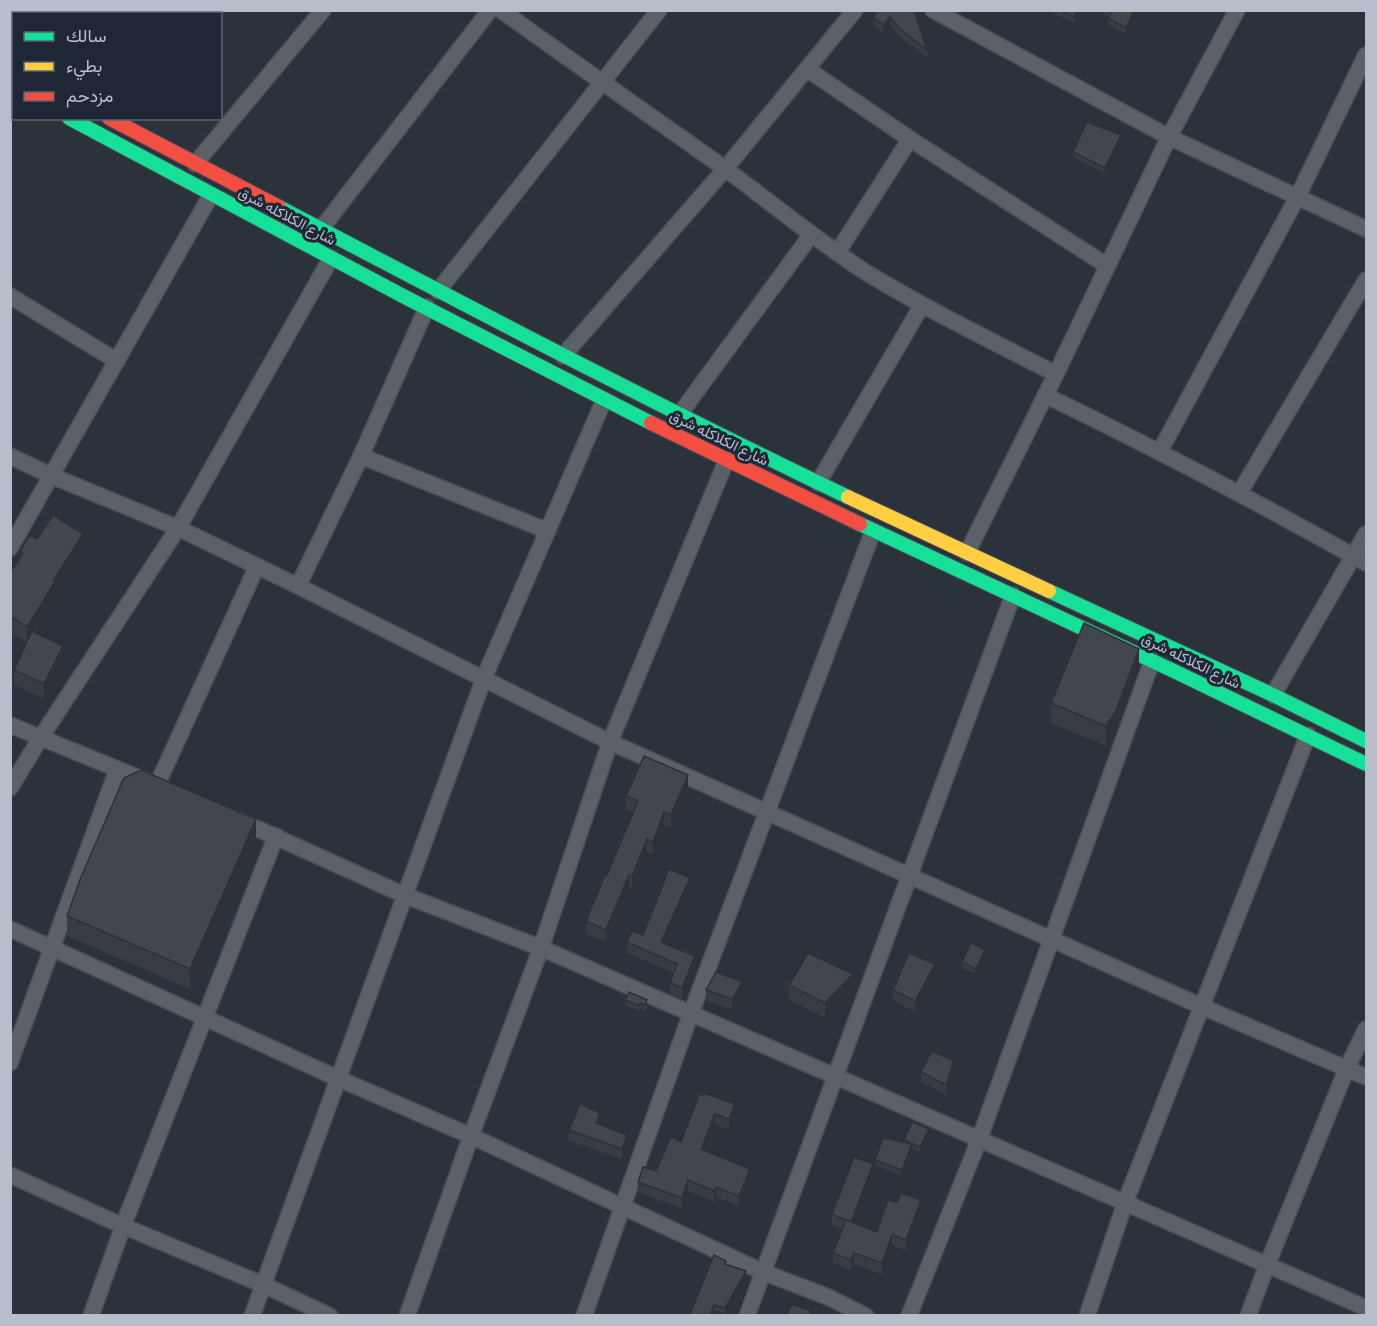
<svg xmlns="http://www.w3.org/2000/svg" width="1377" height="1326" font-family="'Source Sans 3',Vazirmatn,sans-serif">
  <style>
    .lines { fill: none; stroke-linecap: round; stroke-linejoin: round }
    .street-casing { stroke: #4a4e56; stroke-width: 18 }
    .fast-casing { stroke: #4a4e56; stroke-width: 16 }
    .slow-casing { stroke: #4a4e56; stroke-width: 16 }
    .jam-casing { stroke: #4a4e56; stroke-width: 16 }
    .street { stroke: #5c6069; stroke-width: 15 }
    .fast { stroke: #16e098; stroke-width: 14 }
    .slow { stroke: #ffcf43; stroke-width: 14 }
    .jam { stroke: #f24e42; stroke-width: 14 }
    .wall { fill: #383c44 }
    .shaded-wall { fill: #2e3137 }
    .building { fill: #41464f; stroke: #2e3137; stroke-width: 1.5 }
    .labels { text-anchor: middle; stroke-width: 6; stroke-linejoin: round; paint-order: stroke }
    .street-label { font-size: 15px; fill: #b7bdcb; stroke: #1f2737 }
  </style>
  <rect width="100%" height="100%" fill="#2c323c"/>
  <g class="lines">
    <defs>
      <g id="street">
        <path d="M501 10C575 64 650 115 724 168 772 203 817 241 867 273 928 310 992 341 1056 374"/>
        <path d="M933 10 1169 137 1366 229"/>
        <path d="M118 14 122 10"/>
        <path d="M807 69 910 139 1106 265"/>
        <path d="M195 164 323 10"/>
        <path d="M321 229 490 10"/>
        <path d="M837 253 910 139"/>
        <path d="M438 291 659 10"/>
        <path d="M10 296 117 361"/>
        <path d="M563 356 725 169 855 10"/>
        <path d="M1045 395C1154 448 1261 504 1366 563"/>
        <path d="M679 415 811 235"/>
        <path d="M1160 451 1298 196 1366 55"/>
        <path d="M10 456 52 476 178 528 298 586 610 742 1203 1007 1366 1077"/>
        <path d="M361 456 548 531"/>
        <path d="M818 483 922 305"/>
        <path d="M1240 492 1366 280"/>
        <path d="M10 548 211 195"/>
        <path d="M967 553 1056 374 1169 137 1237 10"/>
        <path d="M298 586 361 456 427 307"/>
        <path d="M1273 695 1366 534"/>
        <path d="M10 725 149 782"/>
        <path d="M157 785 257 566"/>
        <path d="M10 788 41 737 178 528 331 258"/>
        <path d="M238 820 404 895 541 948 1366 1308"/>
        <path d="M10 929 337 1078 471 1136 763 1272 828 1297 866 1316"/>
        <path d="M10 1063 117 770"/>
        <path d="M10 1175 123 1226 264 1285 330 1316"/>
        <path d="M91 1316 123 1226 276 836"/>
        <path d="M252 1316 484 678 604 400"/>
        <path d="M407 1316 471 1136 541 948 610 742 727 459"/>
        <path d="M584 1316 691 1013 873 531"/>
        <path d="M747 1316 1013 595"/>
        <path d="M909 1316 979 1140 1152 661"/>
        <path d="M1087 1316 1125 1203 1308 735"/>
        <path d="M1248 1316 1267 1265 1347 1068 1366 1029"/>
      </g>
      <g id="fast">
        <path d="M10 88 14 90"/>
        <path d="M69 118 403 296 651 423"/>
        <path d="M279 207C467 306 656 405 848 497"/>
        <path d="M860 524 1176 672 1366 764"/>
        <path d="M1049 591 1273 695 1366 741"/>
      </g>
      <path id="slow" d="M848 497 1049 591"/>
      <g id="jam">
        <path d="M10 66 14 68"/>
        <path d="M109 118 279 207"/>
        <path d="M651 423 860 524"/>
      </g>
    </defs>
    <!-- street casing -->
    <use href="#street" class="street-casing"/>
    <!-- fast casing -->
    <use href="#fast" class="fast-casing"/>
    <!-- slow casing -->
    <use href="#slow" class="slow-casing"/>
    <!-- jam casing -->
    <use href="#jam" class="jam-casing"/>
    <!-- street -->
    <use href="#street" class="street"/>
    <!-- fast -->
    <use href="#fast" class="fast"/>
    <!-- slow -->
    <use href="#slow" class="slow"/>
    <!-- jam -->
    <use href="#jam" class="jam"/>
  </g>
  <!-- wall -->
  <g class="wall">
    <path d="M914 10 927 50V57L901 38 890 25 883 33 873 24V17Z"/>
    <path d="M1047 10H1085L1083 13 1080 11 1074 23Z"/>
    <path d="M1098 10H1137L1126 34 1108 25V18L1109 17Z"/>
    <path d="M1121 140 1105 173 1073 157V152Z"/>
    <path d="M37 539 83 550 55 593V598L34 632 63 661 44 699 14 685V670L27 642 10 632V573L20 558V551Z"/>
    <path d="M1139 669 1115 733 1106 746 1051 723V703Z"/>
    <path d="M688 787 671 827 664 825 653 854 647 852 632 889 629 888 606 942 586 934V921L607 875 633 812 626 809V796Z"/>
    <path d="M256 839 190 989 67 936V916Z"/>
    <path d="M690 888 665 944 695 966 682 999 670 994V983L674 973 627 953V942L643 935Z"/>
    <path d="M985 955 976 974 962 968V962Z"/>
    <path d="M935 974 915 1012 893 1000V990Z"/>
    <path d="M789 985 853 989 825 1018 789 1000Z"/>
    <path d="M706 990 743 992 732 1010 706 1000Z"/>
    <path d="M625 1000 647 1005 645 1011 640 1009 639 1011 625 1005Z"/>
    <path d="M954 1071 946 1095 921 1082V1072Z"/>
    <path d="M699 1095 735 1115 729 1130 715 1124 704 1151 750 1180 739 1206 716 1197 714 1202 688 1191 682 1208 638 1192V1182L656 1171 681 1142Z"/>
    <path d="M600 1123V1125L627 1146 622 1159 569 1140V1130Z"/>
    <path d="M929 1134 920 1152 912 1149 902 1176 875 1165V1160L904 1142V1140Z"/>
    <path d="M873 1175 854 1223 877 1232 921 1210 906 1250 892 1245 882 1274 854 1264 851 1271 833 1263V1253L842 1229 832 1225V1214Z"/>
    <path d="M726 1265 746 1276 725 1313 714 1310 712 1316H689Z"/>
  </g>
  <!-- shaded-wall -->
  <g class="shaded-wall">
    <path d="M1077 10H1080L1074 23V17Z"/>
    <path d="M1134 10H1137L1126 34V28Z"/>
    <path d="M890 17V25L883 33V25Z"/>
    <path d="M1121 135V140L1105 173V168Z"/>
    <path d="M83 534V550L55 593V598L27 642V627L53 581Z"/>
    <path d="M63 646V661L44 699V684Z"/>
    <path d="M1139 649V669L1115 733 1106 746V726Z"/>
    <path d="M688 775V787L671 827V815Z"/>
    <path d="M664 812V825L653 854V842Z"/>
    <path d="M256 819V839L190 989V969Z"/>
    <path d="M647 839V852L632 889V876Z"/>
    <path d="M629 875V888L606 942V930Z"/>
    <path d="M690 878V888L661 953V942Z"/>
    <path d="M985 950V955L976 974V969Z"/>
    <path d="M695 956V966L682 999V988Z"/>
    <path d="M935 964V974L915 1012V1001Z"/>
    <path d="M853 974V989L825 1018V1003Z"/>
    <path d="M743 982V992L732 1010V999Z"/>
    <path d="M954 1061V1071L946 1095V1085Z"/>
    <path d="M735 1104V1115L729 1130V1119Z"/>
    <path d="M600 1113V1123L596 1134V1123Z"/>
    <path d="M715 1114V1124L701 1160V1149Z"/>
    <path d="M929 1129V1134L920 1152V1147Z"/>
    <path d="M627 1135V1146L622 1159V1149Z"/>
    <path d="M912 1144V1149L902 1176V1170Z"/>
    <path d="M873 1164V1175L851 1232V1222Z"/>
    <path d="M750 1169V1180L739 1206V1196Z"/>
    <path d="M688 1180V1191L682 1208V1198Z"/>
    <path d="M716 1187V1197L714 1202V1191Z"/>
    <path d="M921 1200V1210L906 1250V1240Z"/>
    <path d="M892 1235V1245L882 1274V1263Z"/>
    <path d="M854 1253V1264L851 1271V1260Z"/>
    <path d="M746 1271V1276L725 1313V1308Z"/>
    <path d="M714 1305V1310L712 1316H709Z"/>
  </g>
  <!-- building -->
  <g class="building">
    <path d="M878 10H914L927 50 901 30 890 17 883 25 873 17Z"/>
    <path d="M1061 10H1077L1074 17Z"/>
    <path d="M1109 10H1134L1126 28 1108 18 1112 12Z"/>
    <path d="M1087 122 1121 135 1105 168 1073 152Z"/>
    <path d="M53 515 83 534 53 581 55 582 27 627 10 616V573L23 553 20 551 30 535 37 539Z"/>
    <path d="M1084 623 1139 649 1115 713 1106 726 1051 703Z"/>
    <path d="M32 631 63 646 44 684 14 670Z"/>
    <path d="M644 756 688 775 671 815 664 812 653 842 647 839 632 876 629 875 606 930 586 921 605 875H607L638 801 626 796Z"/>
    <path d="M141 770 256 819 190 969 67 916 81 877 124 778Z"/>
    <path d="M669 869 690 878 661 942 695 956 682 988 670 983 677 964 627 942 632 931 643 935Z"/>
    <path d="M971 943 985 950 976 969 962 962Z"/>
    <path d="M808 953 853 974 825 1003 789 985Z"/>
    <path d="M909 953 935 964 915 1001 893 990Z"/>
    <path d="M716 972 743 982 732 999 706 990Z"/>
    <path d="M629 992 647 1000 645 1005 640 1003 639 1006 625 1000Z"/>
    <path d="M932 1051 954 1061 946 1085 921 1072Z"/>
    <path d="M707 1094 735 1104 729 1119 715 1114 701 1149 750 1169 739 1196 716 1187 714 1191 688 1180 682 1198 638 1182 643 1167 656 1171 671 1137 681 1142 699 1095Z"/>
    <path d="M580 1104 600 1113 596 1123 627 1135 622 1149 569 1130Z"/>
    <path d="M912 1122 929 1129 920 1147 904 1140Z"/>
    <path d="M883 1138 912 1144 902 1170 875 1160Z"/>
    <path d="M854 1157 873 1164 851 1222 832 1214Z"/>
    <path d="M901 1193 921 1200 906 1240 892 1235 882 1263 854 1253 851 1260 833 1253 846 1220 877 1232 888 1200 897 1202Z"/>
    <path d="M714 1255 726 1261 725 1264 746 1271 725 1308 714 1305 709 1316H689Z"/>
    <path d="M792 1304 811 1311 809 1316H786Z"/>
  </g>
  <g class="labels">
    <!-- street labels -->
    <g class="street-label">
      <text transform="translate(287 216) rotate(28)" y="5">شارع الكلاكله شرق</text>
      <text transform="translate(719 438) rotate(26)" y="5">شارع الكلاكله شرق</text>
      <text transform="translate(1191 661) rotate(26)" y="5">شارع الكلاكله شرق</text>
    </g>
  </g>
  <!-- border -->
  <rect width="1377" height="1326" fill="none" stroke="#b7bdcb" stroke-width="24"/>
  <!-- legend -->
  <rect x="12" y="12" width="210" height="108" fill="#1f2737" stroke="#5c6372" stroke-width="1.5"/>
  <rect x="24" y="32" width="30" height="9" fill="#16e098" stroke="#5c6372" stroke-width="1.5"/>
  <text x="66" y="42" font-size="18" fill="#b7bdcb">سالك</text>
  <rect x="24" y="62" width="30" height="9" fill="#ffcf43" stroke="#5c6372" stroke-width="1.5"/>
  <text x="66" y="72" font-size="18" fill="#b7bdcb">بطيء</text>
  <rect x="24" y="92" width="30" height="9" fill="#f24e42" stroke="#5c6372" stroke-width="1.5"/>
  <text x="66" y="102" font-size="18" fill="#b7bdcb">مزدحم</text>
</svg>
